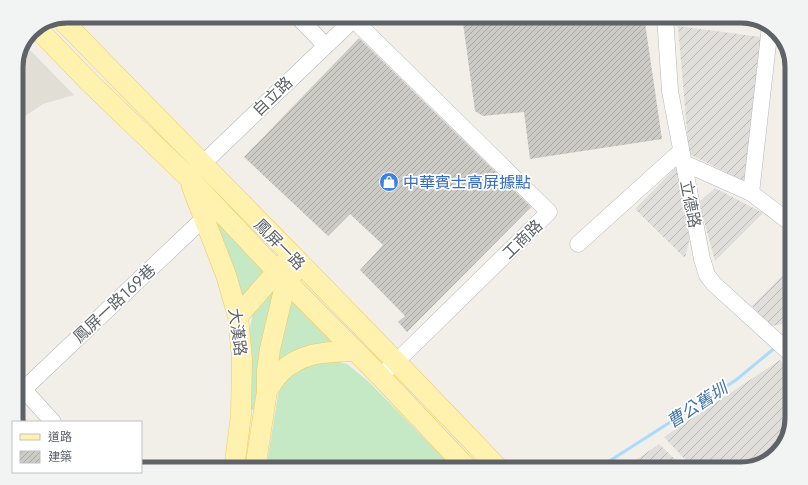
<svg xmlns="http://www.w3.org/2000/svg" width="808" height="485" font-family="Jost,'Noto Sans TC',sans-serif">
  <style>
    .industrial { fill: url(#industrial-furrows) }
    .education { fill: #e1ded6 }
    .grass { fill: #c5e8c5 }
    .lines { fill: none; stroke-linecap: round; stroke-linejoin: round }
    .stream { stroke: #aadaff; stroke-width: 3 }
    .building { fill: url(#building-hatch) }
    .minor-casing { stroke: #b5b8bc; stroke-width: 17 }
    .major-casing { stroke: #f2c960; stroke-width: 21 }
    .minor { stroke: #fff; stroke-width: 16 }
    .major { stroke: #fff2af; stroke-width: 20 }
    .labels { text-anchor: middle; stroke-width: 3.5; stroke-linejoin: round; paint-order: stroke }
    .street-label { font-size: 16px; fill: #5f6368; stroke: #fff }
    .shop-label { font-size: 16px; fill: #366cbe; stroke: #fff; text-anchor: start }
    .water-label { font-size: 17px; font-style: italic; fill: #4174aa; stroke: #fff }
    .rim { fill: none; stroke: #5f6368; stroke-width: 5 }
  </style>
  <defs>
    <pattern id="industrial-furrows" width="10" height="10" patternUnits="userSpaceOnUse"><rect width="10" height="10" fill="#e0deda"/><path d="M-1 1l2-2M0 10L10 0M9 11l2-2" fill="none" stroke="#b9b8b5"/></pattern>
    <pattern id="building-hatch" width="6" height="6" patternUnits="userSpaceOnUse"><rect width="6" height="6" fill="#cccac5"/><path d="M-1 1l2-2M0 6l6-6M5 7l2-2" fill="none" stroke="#a9a8a4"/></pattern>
  </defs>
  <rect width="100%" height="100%" fill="#f1efe8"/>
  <!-- industrial -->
  <g class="industrial">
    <path d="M678 26 761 37 746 182 689 154Z"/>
    <path d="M678 165 690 237 685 258 635 209Z"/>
    <path d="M715 188 763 213 715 261 699 202Z"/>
    <path d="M792 266V322L772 326 752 306Z"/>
    <path d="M780 360 792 372V418L785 444 767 462 741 469H694L664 437Z"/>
    <path d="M659 444 685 469H623Z"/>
  </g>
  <!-- education -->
  <path class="education" d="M25 45 74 95 43 104 16 122V64Z"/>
  <!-- grass -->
  <g class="grass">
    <path d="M212 211 267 269 241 301Z"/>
    <path d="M275 279 256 410 249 409V333L253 312Z"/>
    <path d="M292 295 344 346 274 372Z"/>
    <path d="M336 361 347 364 369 382 454 469H266L278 395 285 379 301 366Z"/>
  </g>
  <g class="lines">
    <!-- stream -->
    <g class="stream">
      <path d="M783 341 792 335"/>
      <path d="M141 462 150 466 153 469"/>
      <path d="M597 469 736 380 776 347"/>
    </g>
  </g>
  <!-- building -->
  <g class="building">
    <path d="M462 16H644L662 139 530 159 524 112 483 116 475 111Z"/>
    <path d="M359 38 531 207 407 332 398 322 405 316 360 270 383 245 350 214 328 236 244 157Z"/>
  </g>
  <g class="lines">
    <defs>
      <g id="minor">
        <path d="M297 16 325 45"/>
        <path d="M350 16 549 212 397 361 380 376"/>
        <path d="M665 16 670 91 702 259 707 275 714 284 792 355"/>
        <path d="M684 163 751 193 792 224"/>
        <path d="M195 171 357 16"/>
        <path d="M751 193 770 26"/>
        <path d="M578 244 681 151"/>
        <path d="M16 381 53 422"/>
        <path d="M24 389 204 218"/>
      </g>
      <g id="major">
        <path d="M61 19C207 169 355 317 499 469"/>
        <path d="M37 28 89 82 189 178 286 281 380 376 468 469"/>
        <path d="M192 187 226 275 238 316 242 359 241 415 234 469"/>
        <path d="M238 316 286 261"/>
        <path d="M267 391C271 385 275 378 280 373 302 351 327 352 356 351"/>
        <path d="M255 469 267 391V371L270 349 286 281 293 274"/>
      </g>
    </defs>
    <!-- minor casing -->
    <use href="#minor" class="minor-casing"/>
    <!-- major casing -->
    <use href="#major" class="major-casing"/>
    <!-- minor -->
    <use href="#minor" class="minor"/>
    <!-- major -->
    <use href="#major" class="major"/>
  </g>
  <!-- icons -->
  <defs>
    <symbol id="shop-disc" viewBox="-11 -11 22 22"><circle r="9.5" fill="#3f7fe0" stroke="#fff"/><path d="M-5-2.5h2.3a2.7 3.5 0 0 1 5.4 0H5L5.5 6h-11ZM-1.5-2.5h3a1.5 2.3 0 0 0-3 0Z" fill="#fff"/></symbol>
  </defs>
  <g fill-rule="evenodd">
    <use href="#shop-disc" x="378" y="171" width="22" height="22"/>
  </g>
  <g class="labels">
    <!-- street labels -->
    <g class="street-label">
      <text transform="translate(272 96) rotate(-44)" y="6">自立路</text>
      <text transform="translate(691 204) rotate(79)" y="6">立德路</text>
      <text transform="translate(522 239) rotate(-44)" y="6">工商路</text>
      <text transform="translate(280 244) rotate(45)" y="6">鳳屏一路</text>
      <text transform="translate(114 303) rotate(-43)" y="6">鳳屏一路169巷</text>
      <text transform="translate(238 332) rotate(82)" y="6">大漢路</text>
    </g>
    <!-- shop labels -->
    <g class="shop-label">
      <text x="403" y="188">中華賓士高屏據點</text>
    </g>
    <!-- water labels -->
    <g class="water-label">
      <text transform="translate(697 405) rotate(-33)" y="6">曹公舊圳</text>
    </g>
  </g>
  <!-- crop -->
  <path d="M0 0H808V485H0ZM67 23H741A44 44 0 0 1 785 67V418A44 44 0 0 1 741 462H67A44 44 0 0 1 23 418V67A44 44 0 0 1 67 23Z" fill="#f2f3f3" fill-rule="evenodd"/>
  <path class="rim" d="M67 23H741A44 44 0 0 1 785 67V418A44 44 0 0 1 741 462H67A44 44 0 0 1 23 418V67A44 44 0 0 1 67 23Z"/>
  <!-- legend -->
  <rect x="12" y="421" width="130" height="52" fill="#ffffff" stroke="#bfc1c3"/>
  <rect x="20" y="434" width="20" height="6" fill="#fff2af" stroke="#bfc1c3"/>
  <text x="48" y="441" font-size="12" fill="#5f6368">道路</text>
  <rect x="20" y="451" width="20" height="12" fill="url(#building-hatch)" stroke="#bfc1c3"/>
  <text x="48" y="461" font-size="12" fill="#5f6368">建築</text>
</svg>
